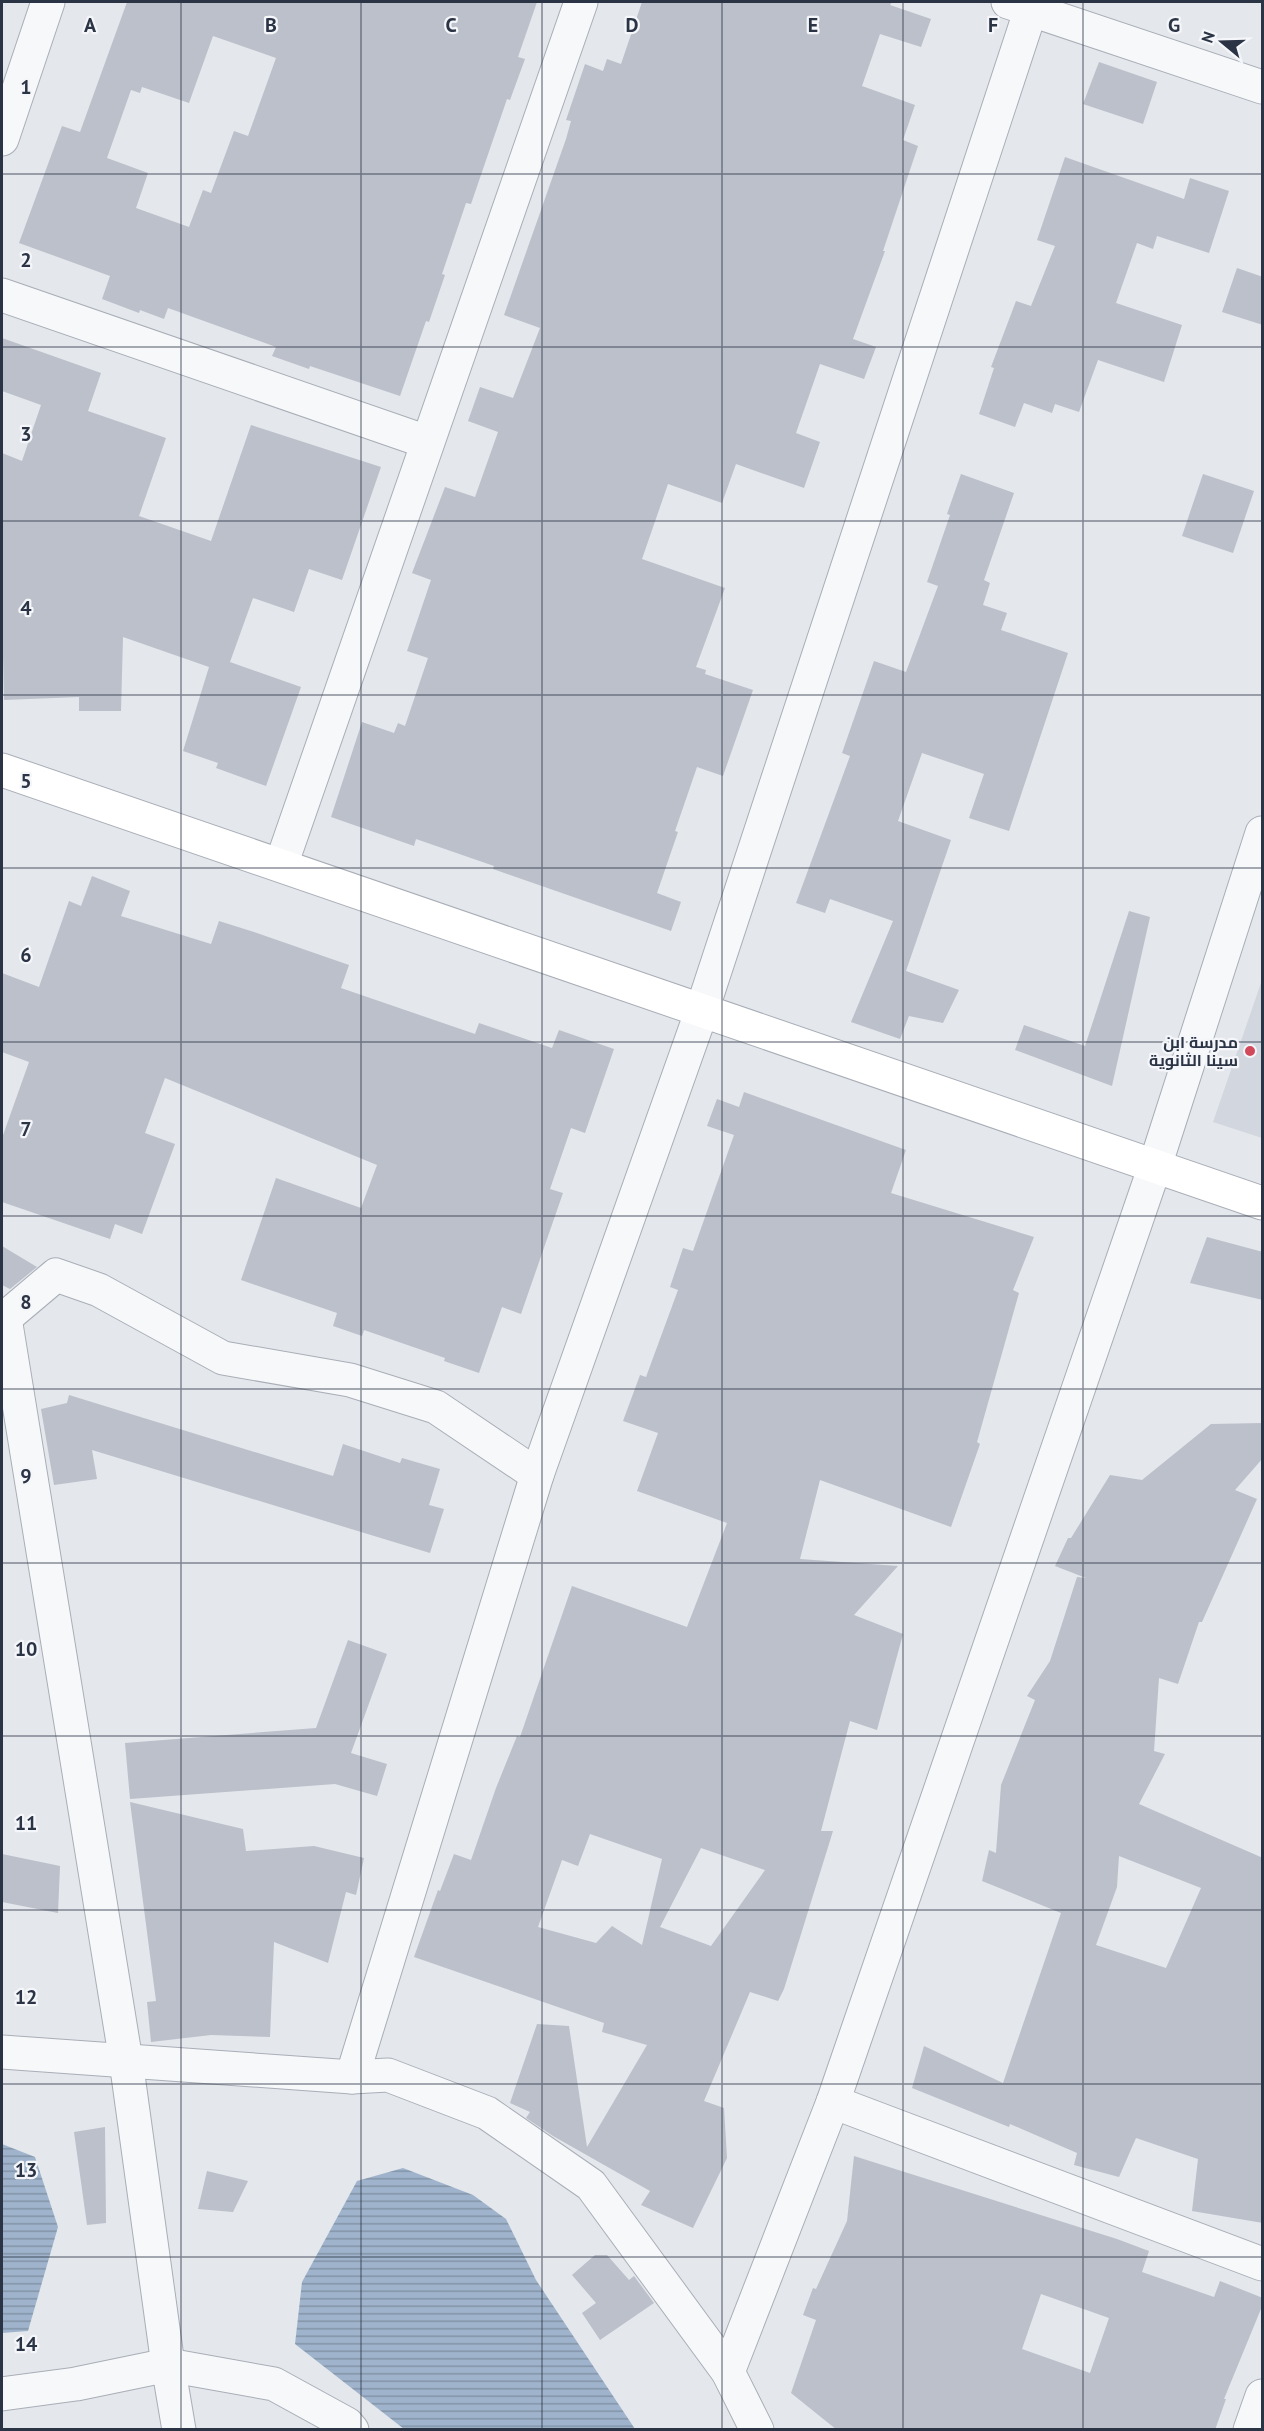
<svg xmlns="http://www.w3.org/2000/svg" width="1264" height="2431" font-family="'PT Sans',Cairo,sans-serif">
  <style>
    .built { fill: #d2d6de }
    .water { fill: url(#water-rules) }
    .building { fill: #bbc0ca; fill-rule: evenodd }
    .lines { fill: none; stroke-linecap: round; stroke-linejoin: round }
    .street-casing { stroke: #a9aeb7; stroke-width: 35 }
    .secondary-casing { stroke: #a9aeb7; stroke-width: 35 }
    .street { stroke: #f7f8fa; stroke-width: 33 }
    .secondary { stroke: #fff; stroke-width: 33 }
    .grid { fill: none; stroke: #2b3445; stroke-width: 1.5; stroke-opacity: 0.55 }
    .poi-dot { fill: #d1495b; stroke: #f4f6f9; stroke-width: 2 }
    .labels { text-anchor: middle; stroke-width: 4.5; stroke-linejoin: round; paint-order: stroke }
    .poi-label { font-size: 16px; font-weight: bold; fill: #2b3445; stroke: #f4f6f9; text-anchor: end }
    .grid-label { font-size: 20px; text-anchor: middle; font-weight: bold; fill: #2b3445; stroke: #f4f6f9; stroke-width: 4.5; stroke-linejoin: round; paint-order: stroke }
  </style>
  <defs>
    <pattern id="water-rules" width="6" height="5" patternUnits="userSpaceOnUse" patternTransform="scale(1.5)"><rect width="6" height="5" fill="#9fb4cc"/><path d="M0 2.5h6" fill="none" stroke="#8293a7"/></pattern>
  </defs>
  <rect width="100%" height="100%" fill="#e4e7ec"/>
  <!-- built -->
  <path class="built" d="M1262 980V1138L1213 1122Z"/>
  <!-- water -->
  <g class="water">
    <path d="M2 2144 35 2157 58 2227 28 2331 2 2333Z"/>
    <path d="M403 2168 473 2195 506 2219 536 2280 635 2429H404L295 2344 302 2282 357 2181Z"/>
  </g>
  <!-- building -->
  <g class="building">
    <path d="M127 2H537L518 57 525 59 510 100 507 99 471 204 466 203 442 274 445 275 429 322 426 321 400 396 310 366 309 369 272 356 276 347 168 308 164 319 140 310 139 313 102 299 110 276 19 243 62 126 80 132ZM213 36 276 58 248 136 234 131 211 193 203 190 189 227 136 208 148 173 107 158 131 90 140 93 142 87 189 103Z"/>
    <path d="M642 2H892L890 5 931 19 921 47 880 34 862 86 915 105 903 140 918 146 883 251H885L853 339 876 347 864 379 820 364 796 433 820 442 804 488 736 464 722 503 668 484 642 559 725 588 696 667 706 670 705 674 753 690 723 776 697 767 675 831 678 832 657 893 681 902 671 931 493 869 494 866 416 839 414 846 331 817 362 722 394 733 398 723 405 726 428 658 407 651 431 580 412 573 445 487 475 497 498 432 468 421 480 387 513 398 540 328 504 315 566 139 571 121 566 120 585 64 603 71 607 59 621 64Z"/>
    <path d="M1099 62 1157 82 1143 124 1083 104Z"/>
    <path d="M1065 157 1184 199 1190 178 1229 191 1209 253 1157 236 1153 249 1137 243 1116 303 1182 325 1164 382 1098 360 1079 412 1055 404 1052 413 1024 403 1015 427 979 414 994 368 991 367 1016 301 1031 306 1055 246 1037 240Z"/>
    <path d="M1237 268 1263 277V325L1222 312Z"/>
    <path d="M2 338 101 373 88 411 166 438 139 516 211 541 251 425 381 467 342 580 309 569 294 612 253 598 230 662 301 687 266 786 216 768 218 763 183 751 209 667 123 637 121 711H79V697L4 700 2 611V453L22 461 41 405 2 391Z"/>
    <path d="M961 474 1014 493 984 580 990 583 983 605 1007 613 1001 630 1068 653 1009 831 969 818 984 774 922 753 898 821 951 840 906 971 959 990 943 1023 909 1016 900 1039 851 1022 893 921 830 899 825 913 796 903 850 756 842 753 874 661 906 672 938 586 927 582 950 515 947 514Z"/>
    <path d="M1203 474 1254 491 1233 553 1182 536Z"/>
    <path d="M92 876 130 891 121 916 211 944 219 921 254 932 349 965 341 988 475 1034 479 1023 552 1048 559 1030 614 1049 585 1133 571 1128 550 1189 563 1193 521 1314 502 1307 479 1373 444 1361 445 1358 364 1330 362 1336 333 1326 337 1313 241 1280 276 1178 361 1208 377 1165 165 1078 145 1133 175 1144 142 1234 115 1224 110 1239 2 1202V1138L29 1062 2 1052V973L39 987 69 901 81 906Z"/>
    <path d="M1129 911 1150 917 1112 1086 1015 1050 1024 1025 1085 1046Z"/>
    <path d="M744 1092 906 1150 891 1193 1034 1237 1013 1290 1019 1293 977 1442 980 1444 951 1527 820 1480 800 1559 898 1566 854 1615 903 1634 877 1730 850 1721 821 1831H833L784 1989 778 2001 750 1992 704 2101 724 2108 727 2158 693 2228 641 2205 650 2191 553 2136 526 2118 530 2112 510 2103 537 2024 569 2026 587 2147 647 2045 602 2032 604 2023 414 1957 438 1890 440 1891 454 1854 471 1860 496 1788 517 1736 520 1737 572 1586 687 1627 727 1523 637 1491 658 1433 623 1421 640 1375 646 1377 678 1290 670 1287 683 1248 693 1251 734 1135 707 1126 717 1099 739 1107ZM590 1834 662 1859 642 1945 612 1926 596 1943 538 1927 562 1860 578 1866ZM701 1848 765 1870 711 1946 660 1927Z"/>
    <path d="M1207 1237 1263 1252V1300L1190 1283Z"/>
    <path d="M2 1246 37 1267 10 1289 2 1285Z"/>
    <path d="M69 1395 333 1476 343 1444 400 1463 402 1458 440 1469 429 1505 444 1509 430 1553 92 1450 97 1479 54 1485 41 1409 67 1403Z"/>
    <path d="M1263 1423V1458L1235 1490 1257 1499 1202 1622H1199L1178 1684 1159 1678 1154 1751 1165 1754 1139 1804 1263 1858V2223L1192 2211 1198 2159 1136 2138 1119 2177 1074 2165 1077 2153 1010 2124 1009 2127 912 2088 924 2046 1003 2083 1061 1913 982 1881 989 1850 996 1853 1001 1785 1035 1700 1027 1696 1050 1661 1077 1577 1086 1578 1055 1566 1068 1538H1071L1110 1475 1142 1480 1211 1424ZM1119 1856 1201 1888 1166 1968 1096 1945 1117 1887Z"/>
    <path d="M348 1640 387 1654 351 1753 387 1764 377 1796 335 1784 130 1799 125 1743 316 1728Z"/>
    <path d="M130 1802 243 1829 246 1851 314 1846 364 1858 356 1895 346 1892 328 1963 274 1942 270 2037 211 2035 151 2042 147 2002 156 2001Z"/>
    <path d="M2 1854 60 1866 58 1913 2 1902Z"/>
    <path d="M105 2127 106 2223 87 2225 74 2132Z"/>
    <path d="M854 2156 1117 2239 1149 2251 1142 2272 1214 2297 1220 2281 1263 2298V2304L1224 2399H1226L1215 2430H837L791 2393 816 2320 803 2315 813 2288 816 2289 847 2221ZM1041 2294 1109 2318 1090 2373 1022 2349Z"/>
    <path d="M207 2171 248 2181 233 2212 198 2209Z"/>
    <path d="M595 2255H607L629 2280 634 2276 654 2303 600 2340 582 2313 596 2303 572 2275Z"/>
  </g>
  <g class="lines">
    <defs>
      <g id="street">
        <path d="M1008 2 1262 87"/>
        <path d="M2 139 48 2"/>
        <path d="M2 295 427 442"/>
        <path d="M281 865 581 2"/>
        <path d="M2 1316 5 1318 126 2061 168 2365 179 2430"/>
        <path d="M5 1318 56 1275 99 1290 223 1358 350 1380 436 1407 537 1475"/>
        <path d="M2 2052 352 2077 388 2075 487 2113 591 2185 728 2372 757 2430"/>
        <path d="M352 2077 537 1475 702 1010 1031 9"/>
        <path d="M833 2102 1262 2264"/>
        <path d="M728 2372 833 2102 1155 1166 1262 833"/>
        <path d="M2 2394 76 2384 168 2365 274 2384 347 2424 352 2430"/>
        <path d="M1250 2430 1262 2396"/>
      </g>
      <path id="secondary" d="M2 770 1262 1203"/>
    </defs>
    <!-- street casing -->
    <use href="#street" class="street-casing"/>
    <!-- secondary casing -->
    <use href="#secondary" class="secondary-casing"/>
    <!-- street -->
    <use href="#street" class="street"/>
    <!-- secondary -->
    <use href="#secondary" class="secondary"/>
  </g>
  <!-- grid -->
  <path class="grid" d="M181 2V2430M361 2V2430M542 2V2430M722 2V2430M903 2V2430M1083 2V2430M2 174H1262M2 347H1262M2 521H1262M2 695H1262M2 868H1262M2 1042H1262M2 1216H1262M2 1389H1262M2 1563H1262M2 1736H1262M2 1910H1262M2 2084H1262M2 2257H1262"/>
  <!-- markers -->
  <circle class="poi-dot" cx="1250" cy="1051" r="6"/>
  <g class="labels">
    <!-- poi labels -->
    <g class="poi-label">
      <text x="1238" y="1048">مدرسة ابن<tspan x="1238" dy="18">سينا الثانوية</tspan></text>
    </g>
  </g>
  <g class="grid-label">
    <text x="90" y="32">A</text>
    <text x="271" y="32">B</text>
    <text x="451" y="32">C</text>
    <text x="632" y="32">D</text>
    <text x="813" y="32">E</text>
    <text x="993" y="32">F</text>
    <text x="1174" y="32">G</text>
    <text x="26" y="94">1</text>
    <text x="26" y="267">2</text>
    <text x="26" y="441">3</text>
    <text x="26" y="615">4</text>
    <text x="26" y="788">5</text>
    <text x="26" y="962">6</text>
    <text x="26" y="1136">7</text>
    <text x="26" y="1309">8</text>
    <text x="26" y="1483">9</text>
    <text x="26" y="1656">10</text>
    <text x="26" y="1830">11</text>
    <text x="26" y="2004">12</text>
    <text x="26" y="2177">13</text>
    <text x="26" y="2351">14</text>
  </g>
  <!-- border -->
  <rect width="1264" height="2431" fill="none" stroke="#2b3445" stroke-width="6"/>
  <!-- north arrow -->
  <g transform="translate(1222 42) rotate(289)" stroke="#f4f6f9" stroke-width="4.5" paint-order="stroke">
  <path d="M0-4.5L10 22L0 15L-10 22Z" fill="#2b3445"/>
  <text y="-9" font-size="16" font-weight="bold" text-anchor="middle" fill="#2b3445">N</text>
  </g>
</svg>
